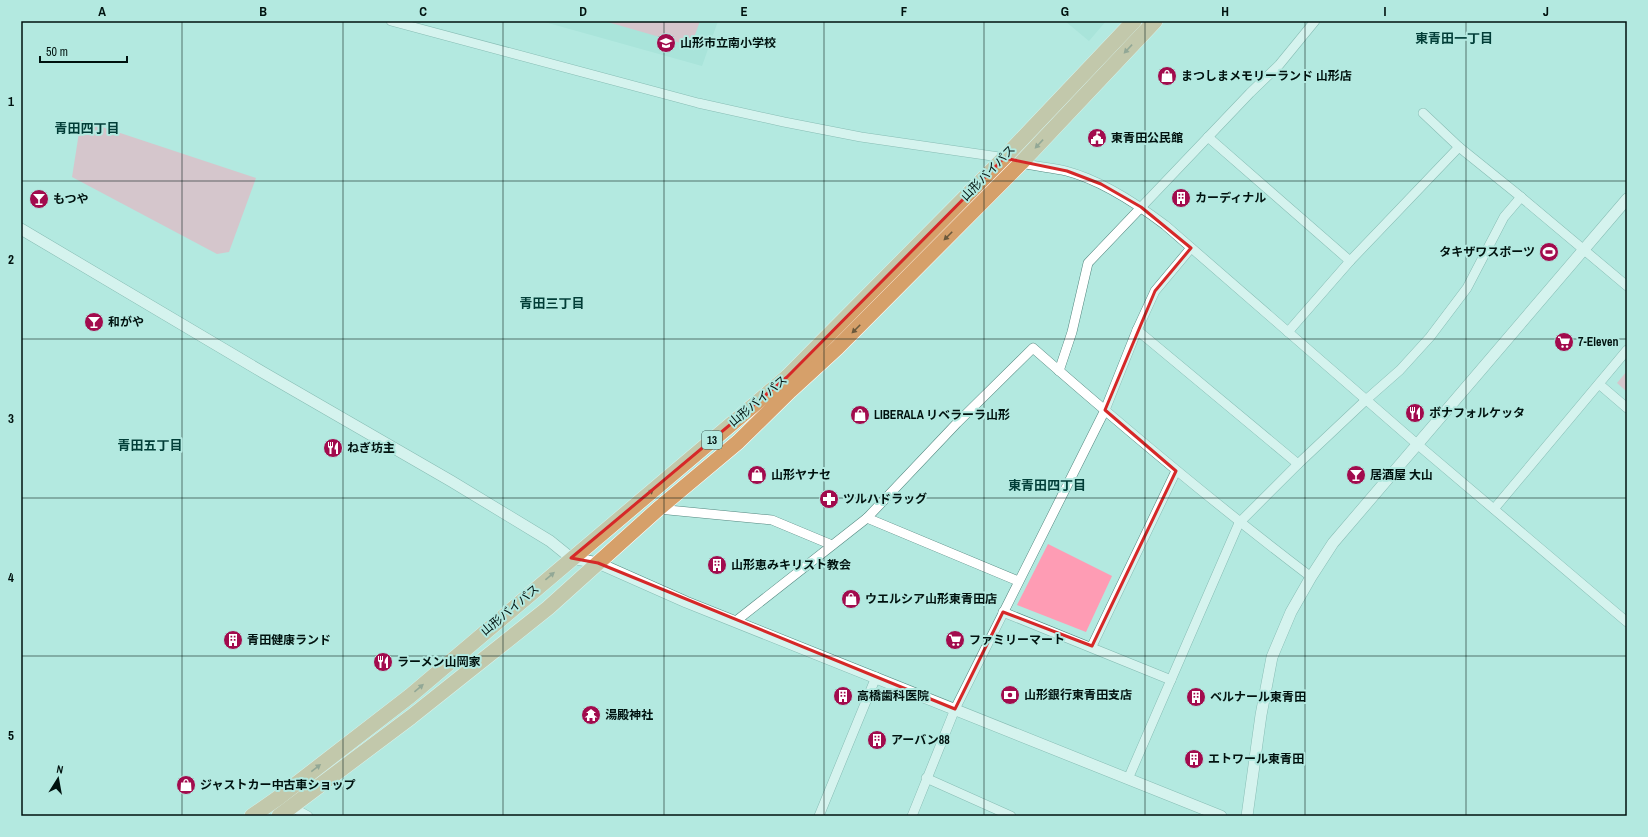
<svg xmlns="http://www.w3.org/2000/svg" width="1648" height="837" font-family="'Archivo Narrow','Noto Sans JP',sans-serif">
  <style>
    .built { fill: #9dddd2 }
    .green { fill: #fe9cb4 }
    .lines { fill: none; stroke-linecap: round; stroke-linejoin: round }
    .minor-casing { stroke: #53877f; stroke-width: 10 }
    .tertiary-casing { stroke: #53877f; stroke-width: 12 }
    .trunk-casing { stroke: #fff; stroke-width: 16 }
    .minor { stroke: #fff; stroke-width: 9 }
    .tertiary { stroke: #fff; stroke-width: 11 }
    .trunk { stroke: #d6a06a; stroke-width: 15 }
    .oneway { fill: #6b593c }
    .marked { fill: none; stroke: #d62828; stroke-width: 3; stroke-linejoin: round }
    .grid { fill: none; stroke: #00120f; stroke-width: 1; stroke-opacity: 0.55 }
    .labels { text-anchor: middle; stroke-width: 4; stroke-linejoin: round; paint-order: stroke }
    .shield { fill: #b3e9e0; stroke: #36524e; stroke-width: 1 }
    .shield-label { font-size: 11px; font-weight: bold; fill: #00120f }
    .poi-label { font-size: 12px; font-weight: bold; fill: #00120f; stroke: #b3e9e0; text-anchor: start }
    .street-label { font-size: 12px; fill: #00120f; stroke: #b3e9e0 }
    .neighbourhood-label { font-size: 13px; font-weight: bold; fill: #013d37; stroke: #b3e9e0 }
    .neatline { fill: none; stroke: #00120f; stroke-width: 1.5 }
    .grid-label { font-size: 13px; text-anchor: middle; font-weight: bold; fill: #00120f }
  </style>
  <rect width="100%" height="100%" fill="#b3e9e0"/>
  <!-- built -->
  <g class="built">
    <path d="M541 21H718L702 66Z"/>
    <path d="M1065 21H1106L1089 41Z"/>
  </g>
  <!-- green -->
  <g class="green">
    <path d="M604 21H700L691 46Z"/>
    <path d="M81 120 256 178 229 252 217 254 72 177Z"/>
    <path d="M1627 371V392L1617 383Z"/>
    <path d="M1048 544 1112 576 1086 632 1017 605Z"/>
  </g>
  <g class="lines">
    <defs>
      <g id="minor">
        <path d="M391 21 698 103 784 122 861 137 1006 158"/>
        <path d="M1423 113 1459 147 1521 197"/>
        <path d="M1208 137 1350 261"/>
        <path d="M1018 162C1034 167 1051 167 1066 171 1101 180 1137 204 1165 225L1417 444 1627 622"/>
        <path d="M1137 330 1298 464"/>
        <path d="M1288 332 1350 261 1459 147"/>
        <path d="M1059 371 1072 332 1088 263 1250 93 1279 65 1315 21"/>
        <path d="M1599 384 1627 408"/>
        <path d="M658 509 772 520 832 545"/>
        <path d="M1494 509 1627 350"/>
        <path d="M867 518 1018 581"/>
        <path d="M1003 612 1171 680"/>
        <path d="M736 621 867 518 957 423 1033 348C1123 427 1215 504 1311 577"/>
        <path d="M1092 646 1176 471"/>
        <path d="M926 778 1011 816"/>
        <path d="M1128 779 1239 523 1298 464 1367 399 1400 370 1430 337 1467 288 1504 217 1521 197 1627 286"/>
        <path d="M292 807 308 816"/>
        <path d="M819 816 876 677"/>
        <path d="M912 816 955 709 1105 410 1137 330 1155 291 1191 248"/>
      </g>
      <g id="tertiary">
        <path d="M21 229 264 373 451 481 550 541 571 558 598 563 686 602 1221 816"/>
        <path d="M1247 816 1261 715 1272 657 1291 612 1311 577 1333 543 1627 199"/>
      </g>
      <g id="trunk">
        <path d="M252 816 278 798 410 696 787 377 1004 158 1134 21"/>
        <path d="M279 816 411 717 548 608 658 509 738 442 790 391 837 348 1021 163 1155 21"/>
      </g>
    </defs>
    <!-- minor casing -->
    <use href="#minor" class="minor-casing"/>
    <!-- tertiary casing -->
    <use href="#tertiary" class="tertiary-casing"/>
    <!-- trunk casing -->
    <use href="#trunk" class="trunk-casing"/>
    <!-- minor -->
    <use href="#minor" class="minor"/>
    <!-- tertiary -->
    <use href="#tertiary" class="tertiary"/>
    <!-- trunk -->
    <use href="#trunk" class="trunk"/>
  </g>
  <!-- one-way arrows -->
  <defs><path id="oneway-solid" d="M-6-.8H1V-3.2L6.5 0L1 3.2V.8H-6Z"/></defs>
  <g class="oneway">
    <use href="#oneway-solid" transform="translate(1128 49) rotate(133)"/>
    <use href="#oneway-solid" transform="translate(1039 144) rotate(133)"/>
    <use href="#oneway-solid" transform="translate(948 236) rotate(135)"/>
    <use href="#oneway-solid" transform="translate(856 329) rotate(135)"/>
    <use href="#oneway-solid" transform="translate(649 493) rotate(-40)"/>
    <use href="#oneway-solid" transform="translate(550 576) rotate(-40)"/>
    <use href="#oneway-solid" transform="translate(419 688) rotate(-40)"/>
    <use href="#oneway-solid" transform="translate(316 768) rotate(-38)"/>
  </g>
  <!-- marked area -->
  <path d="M0 0H1648V837H0ZM1004 158 1067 171 1101 184 1141 207 1191 248 1155 291 1105 410 1176 471 1092 646 1003 612 955 709 598 563 571 558 787 377Z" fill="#b3e9e0" fill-opacity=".55" fill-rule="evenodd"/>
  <path class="marked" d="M1004 158 1067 171 1101 184 1141 207 1191 248 1155 291 1105 410 1176 471 1092 646 1003 612 955 709 598 563 571 558 787 377Z"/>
  <!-- grid -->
  <path class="grid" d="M182 21V816M343 21V816M503 21V816M664 21V816M824 21V816M984 21V816M1145 21V816M1305 21V816M1466 21V816M21 181H1627M21 339H1627M21 498H1627M21 656H1627"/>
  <!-- icons -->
  <defs>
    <symbol id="school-disc" viewBox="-11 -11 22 22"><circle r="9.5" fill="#a20b4d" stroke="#b3e9e0"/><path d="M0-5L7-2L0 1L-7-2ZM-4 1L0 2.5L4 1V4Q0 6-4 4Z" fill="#fff"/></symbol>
    <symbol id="shop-disc" viewBox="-11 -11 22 22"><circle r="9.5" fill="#a20b4d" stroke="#b3e9e0"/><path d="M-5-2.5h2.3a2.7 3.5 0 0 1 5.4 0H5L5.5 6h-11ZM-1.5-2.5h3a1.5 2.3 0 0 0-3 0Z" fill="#fff"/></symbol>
    <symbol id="civic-disc" viewBox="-11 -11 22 22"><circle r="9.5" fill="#a20b4d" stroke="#b3e9e0"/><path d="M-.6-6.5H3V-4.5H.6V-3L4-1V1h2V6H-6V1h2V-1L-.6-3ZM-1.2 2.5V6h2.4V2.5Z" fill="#fff"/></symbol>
    <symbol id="building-disc" viewBox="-11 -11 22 22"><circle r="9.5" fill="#a20b4d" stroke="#b3e9e0"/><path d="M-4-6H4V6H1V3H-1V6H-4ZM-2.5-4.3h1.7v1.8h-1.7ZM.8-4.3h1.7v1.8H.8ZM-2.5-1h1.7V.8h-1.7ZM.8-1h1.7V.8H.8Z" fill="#fff"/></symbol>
    <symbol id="bar-disc" viewBox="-11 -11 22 22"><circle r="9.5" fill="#a20b4d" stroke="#b3e9e0"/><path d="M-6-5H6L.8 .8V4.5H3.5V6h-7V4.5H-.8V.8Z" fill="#fff"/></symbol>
    <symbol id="stadium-disc" viewBox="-11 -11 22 22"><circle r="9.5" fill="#a20b4d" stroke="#b3e9e0"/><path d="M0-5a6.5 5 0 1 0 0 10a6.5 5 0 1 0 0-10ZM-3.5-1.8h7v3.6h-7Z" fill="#fff"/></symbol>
    <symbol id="supermarket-disc" viewBox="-11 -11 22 22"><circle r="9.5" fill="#a20b4d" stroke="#b3e9e0"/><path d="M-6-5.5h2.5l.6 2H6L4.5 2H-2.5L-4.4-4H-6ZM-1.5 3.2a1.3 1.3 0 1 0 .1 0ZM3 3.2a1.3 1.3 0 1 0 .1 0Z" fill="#fff"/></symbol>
    <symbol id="restaurant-disc" viewBox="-11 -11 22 22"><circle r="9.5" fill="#a20b4d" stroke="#b3e9e0"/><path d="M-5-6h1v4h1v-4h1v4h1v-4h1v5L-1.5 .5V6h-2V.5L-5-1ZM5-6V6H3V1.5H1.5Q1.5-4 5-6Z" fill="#fff"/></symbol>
    <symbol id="pharmacy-disc" viewBox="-11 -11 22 22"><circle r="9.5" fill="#a20b4d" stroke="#b3e9e0"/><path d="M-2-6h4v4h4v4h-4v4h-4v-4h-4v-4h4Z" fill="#fff"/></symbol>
    <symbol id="bank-disc" viewBox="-11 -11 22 22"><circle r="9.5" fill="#a20b4d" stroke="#b3e9e0"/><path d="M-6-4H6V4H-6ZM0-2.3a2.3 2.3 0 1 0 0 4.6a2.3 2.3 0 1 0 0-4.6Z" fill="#fff"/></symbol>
    <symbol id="temple-disc" viewBox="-11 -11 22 22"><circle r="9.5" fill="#a20b4d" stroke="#b3e9e0"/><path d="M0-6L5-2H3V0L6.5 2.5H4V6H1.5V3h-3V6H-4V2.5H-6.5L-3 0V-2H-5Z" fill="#fff"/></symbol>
  </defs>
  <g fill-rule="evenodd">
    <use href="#school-disc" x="655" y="32" width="22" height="22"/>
    <use href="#shop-disc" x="1156" y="65" width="22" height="22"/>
    <use href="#civic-disc" x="1086" y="127" width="22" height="22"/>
    <use href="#building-disc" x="1170" y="187" width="22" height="22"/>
    <use href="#bar-disc" x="28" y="188" width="22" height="22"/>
    <use href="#stadium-disc" x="1538" y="241" width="22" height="22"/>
    <use href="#bar-disc" x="83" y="311" width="22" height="22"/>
    <use href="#supermarket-disc" x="1553" y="331" width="22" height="22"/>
    <use href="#restaurant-disc" x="1404" y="402" width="22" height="22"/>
    <use href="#shop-disc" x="849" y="404" width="22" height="22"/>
    <use href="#restaurant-disc" x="322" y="437" width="22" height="22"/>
    <use href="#shop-disc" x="746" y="464" width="22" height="22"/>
    <use href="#bar-disc" x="1345" y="464" width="22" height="22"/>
    <use href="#pharmacy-disc" x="818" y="488" width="22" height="22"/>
    <use href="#building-disc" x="706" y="554" width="22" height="22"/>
    <use href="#shop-disc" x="840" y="588" width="22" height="22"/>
    <use href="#building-disc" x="222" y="629" width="22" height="22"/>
    <use href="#supermarket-disc" x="944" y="629" width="22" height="22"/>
    <use href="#restaurant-disc" x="372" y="651" width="22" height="22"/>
    <use href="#bank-disc" x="999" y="684" width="22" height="22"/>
    <use href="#building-disc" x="832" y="685" width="22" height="22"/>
    <use href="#building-disc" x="1185" y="686" width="22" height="22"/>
    <use href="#temple-disc" x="580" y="704" width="22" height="22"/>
    <use href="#building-disc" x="866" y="729" width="22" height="22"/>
    <use href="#building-disc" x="1183" y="748" width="22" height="22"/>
    <use href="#shop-disc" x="175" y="774" width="22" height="22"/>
  </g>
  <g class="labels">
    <!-- shield labels -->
    <rect class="shield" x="702" y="431" width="20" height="18" rx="3"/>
    <g class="shield-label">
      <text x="712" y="444">13</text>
    </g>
    <!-- poi labels -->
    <g class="poi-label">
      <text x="680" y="47">山形市立南小学校</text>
      <text x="1181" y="80">まつしまメモリーランド 山形店</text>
      <text x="1111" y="142">東青田公民館</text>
      <text x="1195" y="202">カーディナル</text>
      <text x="53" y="203">もつや</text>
      <text x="1535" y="256" text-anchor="end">タキザワスポーツ</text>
      <text x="108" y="326">和がや</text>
      <text x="1578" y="346">7-Eleven</text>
      <text x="1429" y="417">ボナフォルケッタ</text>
      <text x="874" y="419">LIBERALA リベラーラ山形</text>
      <text x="347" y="452">ねぎ坊主</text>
      <text x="771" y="479">山形ヤナセ</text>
      <text x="1370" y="479">居酒屋 大山</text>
      <text x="843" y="503">ツルハドラッグ</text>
      <text x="731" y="569">山形恵みキリスト教会</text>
      <text x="865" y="603">ウエルシア山形東青田店</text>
      <text x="247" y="644">青田健康ランド</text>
      <text x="969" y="644">ファミリーマート</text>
      <text x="397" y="666">ラーメン山岡家</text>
      <text x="1024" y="699">山形銀行東青田支店</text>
      <text x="857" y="700">高橋歯科医院</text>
      <text x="1210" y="701">ベルナール東青田</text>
      <text x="605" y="719">湯殿神社</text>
      <text x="891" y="744">アーバン88</text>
      <text x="1208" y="763">エトワール東青田</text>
      <text x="200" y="789">ジャストカー中古車ショップ</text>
    </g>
    <!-- street labels -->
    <g class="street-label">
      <text transform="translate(988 173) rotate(-46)" y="4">山形バイパス</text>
      <text transform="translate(758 401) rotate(-40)" y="4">山形バイパス</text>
      <text transform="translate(510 610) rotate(-40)" y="4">山形バイパス</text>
    </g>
    <!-- neighbourhood labels -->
    <g class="neighbourhood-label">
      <text x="1454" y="43">東青田一丁目</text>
      <text x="87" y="133">青田四丁目</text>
      <text x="552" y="308">青田三丁目</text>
      <text x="150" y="450">青田五丁目</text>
      <text x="1047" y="490">東青田四丁目</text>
    </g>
  </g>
  <!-- border -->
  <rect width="1648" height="837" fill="none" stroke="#b3e9e0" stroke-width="44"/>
  <!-- north arrow -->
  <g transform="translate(58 779) rotate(11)" stroke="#b3e9e0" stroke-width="3" paint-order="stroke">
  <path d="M0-3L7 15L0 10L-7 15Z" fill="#00120f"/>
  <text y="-6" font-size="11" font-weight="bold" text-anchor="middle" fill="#00120f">N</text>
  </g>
  <!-- scale -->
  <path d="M40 56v6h87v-6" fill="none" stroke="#00120f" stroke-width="2"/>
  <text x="46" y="56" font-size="12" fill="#00120f" stroke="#b3e9e0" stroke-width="3" paint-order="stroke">50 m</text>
  <rect x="22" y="22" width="1604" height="793" class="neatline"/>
  <g class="grid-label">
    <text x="102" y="16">A</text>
    <text x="263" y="16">B</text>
    <text x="423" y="16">C</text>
    <text x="583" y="16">D</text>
    <text x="744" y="16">E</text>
    <text x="904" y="16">F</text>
    <text x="1065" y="16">G</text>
    <text x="1225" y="16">H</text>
    <text x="1385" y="16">I</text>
    <text x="1546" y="16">J</text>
    <text x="11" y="106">1</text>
    <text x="11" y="264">2</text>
    <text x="11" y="423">3</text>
    <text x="11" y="582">4</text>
    <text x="11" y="740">5</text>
  </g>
</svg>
